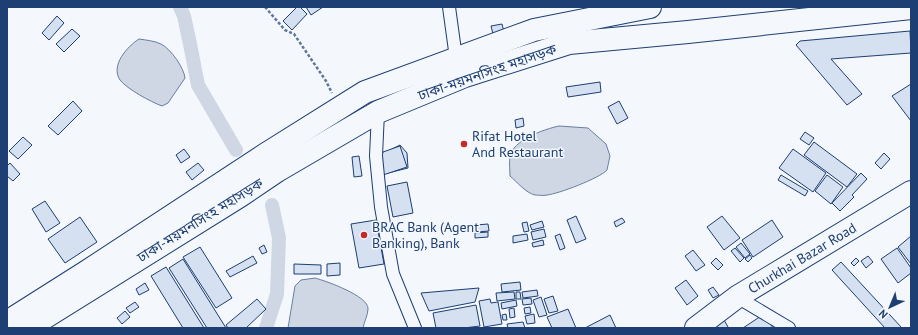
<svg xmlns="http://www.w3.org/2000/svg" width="918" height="335" font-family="'PT Sans','Noto Sans Bengali',sans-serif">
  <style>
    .water { fill: #cfd7e4; stroke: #687fa3 }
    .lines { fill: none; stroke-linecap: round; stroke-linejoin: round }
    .canal { stroke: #cfd7e4; stroke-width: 14 }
    .building { fill: #d5e0f0; stroke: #1d3f73 }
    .street-casing { stroke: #1d3f73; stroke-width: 14 }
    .highway-casing { stroke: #1d3f73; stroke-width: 24 }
    .path { stroke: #5e769c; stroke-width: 2.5; stroke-dasharray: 3 2; stroke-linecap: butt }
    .street { stroke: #f4f7fb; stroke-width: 12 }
    .highway { stroke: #f4f7fb; stroke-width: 22 }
    .poi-dot { fill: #c62828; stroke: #f4f7fb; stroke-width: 1.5 }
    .labels { text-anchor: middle; stroke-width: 3; stroke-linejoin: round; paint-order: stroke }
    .street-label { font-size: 14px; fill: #1d3f73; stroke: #f4f7fb }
    .poi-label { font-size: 14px; fill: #1d3f73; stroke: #f4f7fb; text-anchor: start }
  </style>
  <rect width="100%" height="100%" fill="#f4f7fb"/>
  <!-- water -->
  <g class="water">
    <path d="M139 39C146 40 155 41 161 44 171 49 184 68 185 78L168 103 162 106C151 102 127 89 120 80 110 65 128 46 139 39Z"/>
    <path d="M559 126 588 128 606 144 610 156 607 170C600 178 558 194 547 195 543 196 538 195 535 195 526 193 517 182 510 176 510 169 509 163 510 157 512 140 545 129 559 126Z"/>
    <path d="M315 278C326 281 369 296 368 309 368 315 364 322 363 328H288L295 286 301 280Z"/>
  </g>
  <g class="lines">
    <!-- canal -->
    <g class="canal">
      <path d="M180 7 184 16 190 44 198 85 236 150"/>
      <path d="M266 328 277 294 279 238 272 205"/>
    </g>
  </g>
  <!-- building -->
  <g class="building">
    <path d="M297 7H300L307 14 292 30 283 21Z"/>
    <path d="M306 7H323L311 15Z"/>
    <path d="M57 16 64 23 49 40 42 33Z"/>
    <path d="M502 24 504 32 493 34 491 26Z"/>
    <path d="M72 29 80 36 64 52 56 44Z"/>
    <path d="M910 31 911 53 831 59 862 94 847 105 796 45 800 41Z"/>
    <path d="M600 82 601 92 568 97 566 87Z"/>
    <path d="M911 84V121L892 96Z"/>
    <path d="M73 101 82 111 58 135 48 126Z"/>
    <path d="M619 101 628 118 617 124 608 107Z"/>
    <path d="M523 118 524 126 516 128 515 120Z"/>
    <path d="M805 132 814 138 809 145 800 139Z"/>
    <path d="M23 137 32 145 18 159 9 151Z"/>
    <path d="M814 142 857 174 847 187 804 155Z"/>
    <path d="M400 145 407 153 408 168 380 175 382 154Z"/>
    <path d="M400 146 407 167 383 175 380 161 383 152Z"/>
    <path d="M184 149 190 157 181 163 176 155Z"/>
    <path d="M793 149 826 173 813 192 779 168Z"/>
    <path d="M884 153 890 159 881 169 875 163Z"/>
    <path d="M359 156 362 176 354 177 352 157Z"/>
    <path d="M10 163 20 174 13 181 7 176V166Z"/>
    <path d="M198 163 204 170 192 180 186 172Z"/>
    <path d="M861 173 867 179 852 195 854 197 840 211 832 203Z"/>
    <path d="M781 175 808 191 805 196 778 180Z"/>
    <path d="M827 175 843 187 831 204 815 191Z"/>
    <path d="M407 182 413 213 393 217 387 186Z"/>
    <path d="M45 201 60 223 46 232 32 209Z"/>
    <path d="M576 216 586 239 576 243 567 220Z"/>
    <path d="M722 216 740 238 724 250 707 227Z"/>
    <path d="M80 217 97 242 65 263 48 239Z"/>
    <path d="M622 218 625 222 616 227 614 222Z"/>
    <path d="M376 220 384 264 359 268 351 224Z"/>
    <path d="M772 220 783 237 753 257 742 240Z"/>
    <path d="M542 221 544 227 532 230 530 225Z"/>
    <path d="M527 222 529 231 524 232 522 223Z"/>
    <path d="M488 224 489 231 477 232 476 225Z"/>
    <path d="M544 229 546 237 533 240 531 232Z"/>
    <path d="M488 232V237L475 238V233Z"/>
    <path d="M527 234 528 240 513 243V236Z"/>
    <path d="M560 234 565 248 560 250 555 236Z"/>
    <path d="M911 236V264L898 247Z"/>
    <path d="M543 240 544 245 533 247 532 243Z"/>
    <path d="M741 243 750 254 745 258 736 247Z"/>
    <path d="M264 245 267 252 262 254 259 248Z"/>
    <path d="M200 247 232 298 216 308 183 257Z"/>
    <path d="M735 248 744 258 740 262 731 251Z"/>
    <path d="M897 248 911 268V273L898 283 881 259Z"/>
    <path d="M693 250 705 265 696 271 685 256Z"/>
    <path d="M750 255 752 258 748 262 745 259Z"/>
    <path d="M253 256 257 263 230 277 226 271Z"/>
    <path d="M868 256 873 262 866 268 861 261Z"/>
    <path d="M716 258 723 265 718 270 711 263Z"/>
    <path d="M856 258 859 261 854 266 851 263Z"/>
    <path d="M183 259 226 328H207L169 268Z"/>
    <path d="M841 262 902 328H885L832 270Z"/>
    <path d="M340 263V275L327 276V264Z"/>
    <path d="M294 264 321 265V274H294Z"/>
    <path d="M166 267 204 328H183L151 276Z"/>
    <path d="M686 280 698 296 687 305 675 288Z"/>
    <path d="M520 282 521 290 502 292 501 284Z"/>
    <path d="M145 283 149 290 139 295 136 289Z"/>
    <path d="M713 287 719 295 713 298 708 290Z"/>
    <path d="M479 288 475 302 429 311 421 293Z"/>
    <path d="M537 290 538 296 523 298 522 292Z"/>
    <path d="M514 292 515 299 497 301 496 293Z"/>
    <path d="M516 292H520L521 299H516Z"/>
    <path d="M553 296 558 311 549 313 544 299Z"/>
    <path d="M541 297 547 315 539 317 533 300Z"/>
    <path d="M531 298 532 304 523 305 522 299Z"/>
    <path d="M257 299 266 309 246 328H228L226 325Z"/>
    <path d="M490 299 491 303 498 302 502 324 484 327 479 301Z"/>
    <path d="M516 300 517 306 502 309 501 303Z"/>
    <path d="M135 302 139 307 130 313 126 308Z"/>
    <path d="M476 305 480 326 464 328H436L433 313Z"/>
    <path d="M530 307 531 313 525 314 524 308Z"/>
    <path d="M514 308 515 317 510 318 509 309Z"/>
    <path d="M568 309 576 328H552L547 317Z"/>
    <path d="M125 311 130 317 122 324 117 318Z"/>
    <path d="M506 314 507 320H503L502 315Z"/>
    <path d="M534 314 535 323 527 324 525 316Z"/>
    <path d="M764 314 773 328H743Z"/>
    <path d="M610 315 616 328H585Z"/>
    <path d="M724 320 728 327 726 328H713Z"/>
    <path d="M523 322 525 328H508L507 324Z"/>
  </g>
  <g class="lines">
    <defs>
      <g id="street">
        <path d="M449 7 456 58"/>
        <path d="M378 112 376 156 381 207 393 274 415 328"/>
        <path d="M737 297 789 328"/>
      </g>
      <g id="highway">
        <path d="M7 322 86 272 266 154 365 92 534 30 650 7"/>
        <path d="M28 328 240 196 277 171 378 112 465 76 569 43 688 32 911 8"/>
        <path d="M696 328 737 297 911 192"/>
      </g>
    </defs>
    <!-- street casing -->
    <use href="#street" class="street-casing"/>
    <!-- highway casing -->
    <use href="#highway" class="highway-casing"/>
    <!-- path -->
    <path class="path" d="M265 7 285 30 294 34 326 81 332 93"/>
    <!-- street -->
    <use href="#street" class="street"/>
    <!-- highway -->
    <use href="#highway" class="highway"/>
  </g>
  <!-- markers -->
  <g class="poi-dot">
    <circle cx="464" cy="144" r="4"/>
    <circle cx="364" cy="235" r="4"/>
  </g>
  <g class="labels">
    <!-- street labels -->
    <g class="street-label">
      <text transform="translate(487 72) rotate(-19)" y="5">ঢাকা-ময়মনসিংহ মহাসড়ক</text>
      <text transform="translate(200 220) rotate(-32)" y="5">ঢাকা-ময়মনসিংহ মহাসড়ক</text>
      <text transform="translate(802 258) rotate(-31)" y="5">Churkhai Bazar Road</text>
    </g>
    <!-- poi labels -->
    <g class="poi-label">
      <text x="472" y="141">Rifat Hotel<tspan x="472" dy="16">And Restaurant</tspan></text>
      <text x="372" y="232">BRAC Bank (Agent<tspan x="372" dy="16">Banking), Bank</tspan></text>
    </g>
  </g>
  <!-- border -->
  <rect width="918" height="335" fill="none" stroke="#1d3f73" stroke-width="16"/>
  <!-- north arrow -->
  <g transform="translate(890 307) rotate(224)" stroke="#f4f7fb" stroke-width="3" paint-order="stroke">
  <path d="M0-3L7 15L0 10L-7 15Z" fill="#1d3f73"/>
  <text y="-6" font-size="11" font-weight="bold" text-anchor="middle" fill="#1d3f73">N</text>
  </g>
</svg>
